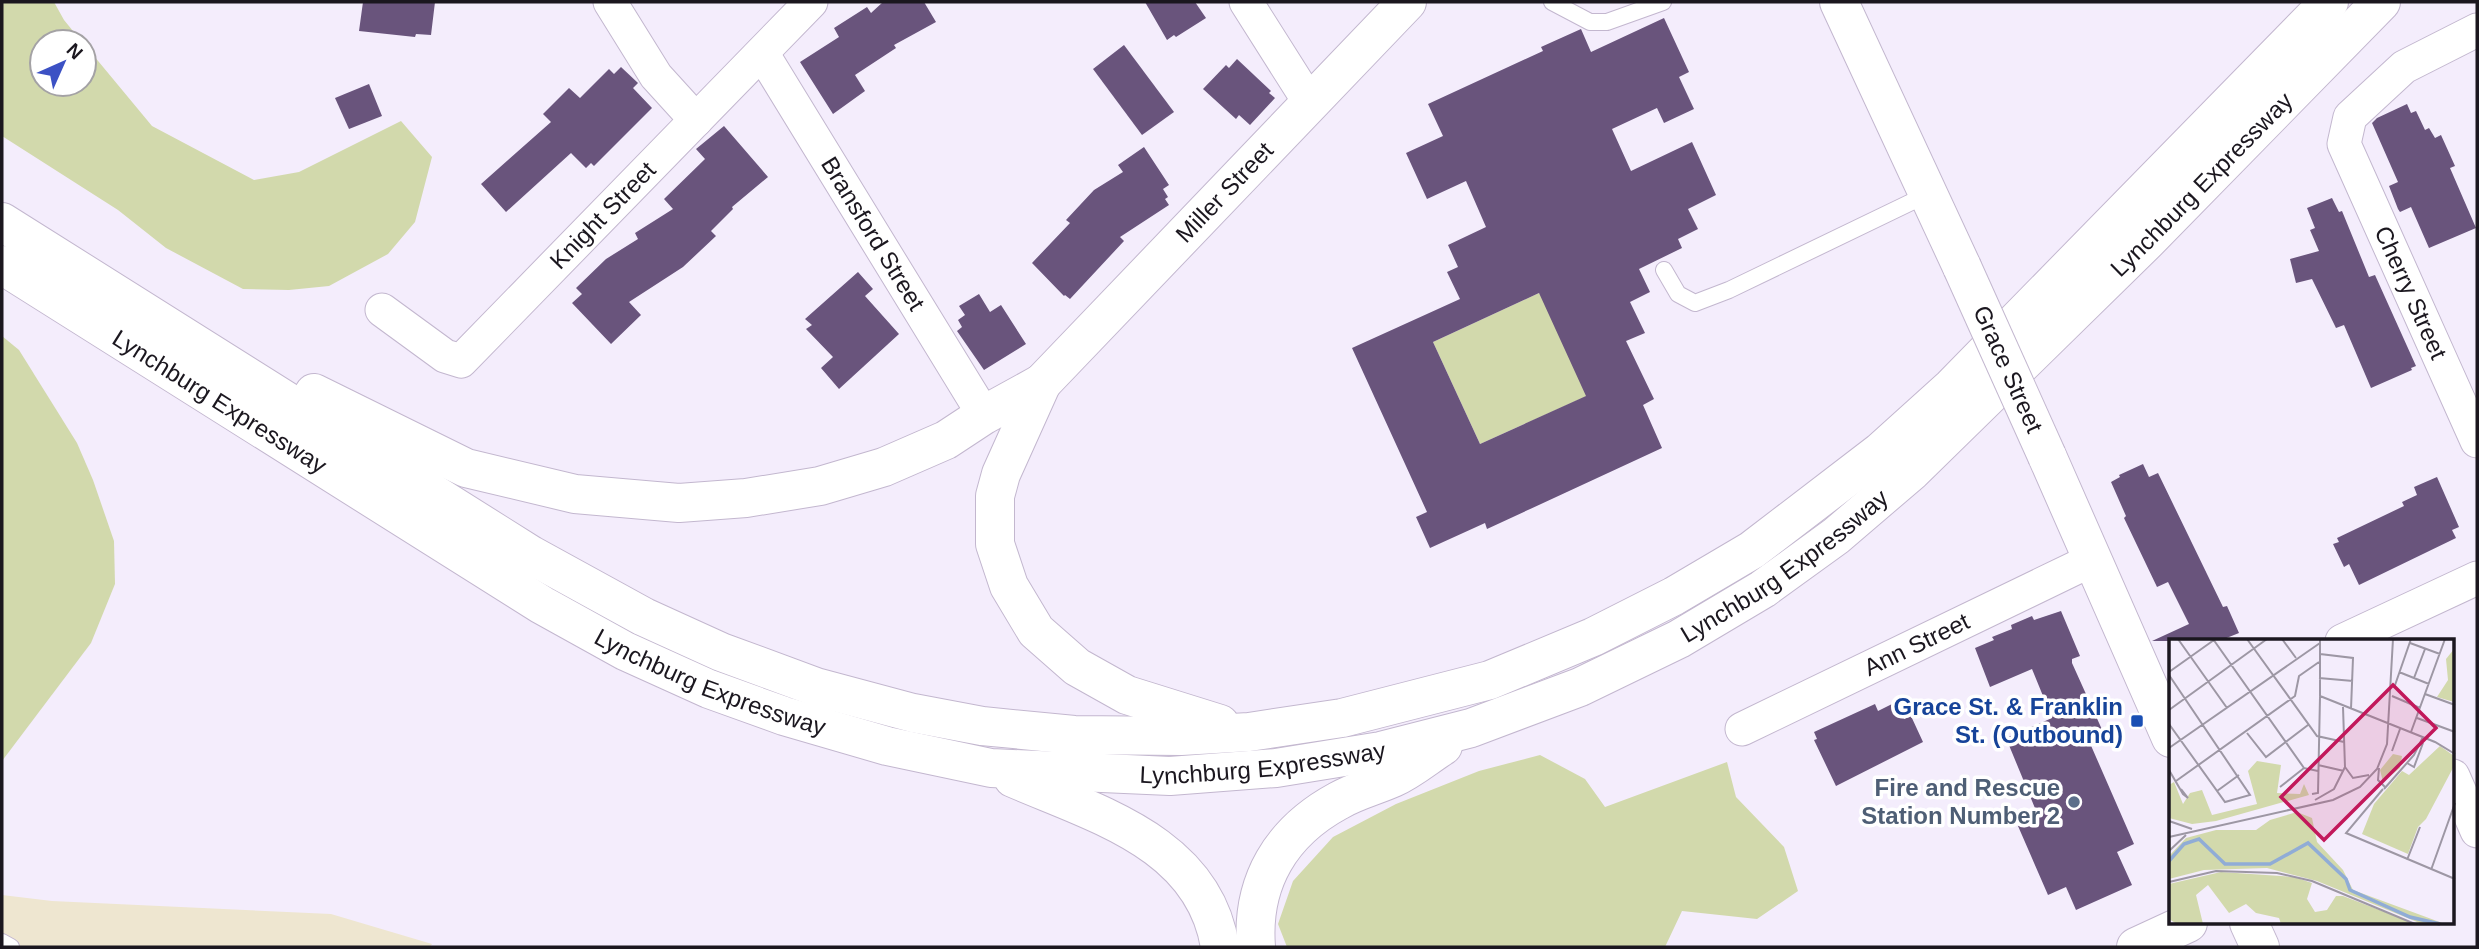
<svg xmlns="http://www.w3.org/2000/svg" width="2479" height="949" font-family="Arial,sans-serif">
  <style>
    .industrial { fill: #eee6d0 }
    .green { fill: #d2d9ac }
    .building { fill: #69547c; fill-rule: evenodd }
    .lines { fill: none; stroke-linecap: round; stroke-linejoin: round }
    .service-casing { stroke: #c3b7cf; stroke-width: 18 }
    .minor-casing { stroke: #c3b7cf; stroke-width: 35 }
    .secondary-casing { stroke: #c3b7cf; stroke-width: 40 }
    .motorway-casing { stroke: #c3b7cf; stroke-width: 40 }
    .service { stroke: #fff; stroke-width: 16 }
    .minor { stroke: #fff; stroke-width: 33 }
    .secondary { stroke: #fff; stroke-width: 38 }
    .motorway { stroke: #fff; stroke-width: 38 }
    .secondary-bridge-casing { stroke: #c3b7cf; stroke-width: 40; stroke-linecap: butt }
    .secondary-bridge { stroke: #fff; stroke-width: 38 }
    .transit-dot { fill: #1a4fb4; stroke: #fff; stroke-width: 2.5 }
    .service-dot { fill: #5c6f8a; stroke: #fff; stroke-width: 2.5 }
    .labels { text-anchor: middle; stroke-width: 7; stroke-linejoin: round; paint-order: stroke }
    .street-label { font-size: 24px; fill: #1b171f; stroke: #fff }
    .transit-label { font-size: 24px; font-weight: bold; fill: #164399; stroke: #fff; text-anchor: end }
    .service-label { font-size: 24px; font-weight: bold; fill: #4e5e75; stroke: #fff; text-anchor: end }
    .inset-river { fill: none; stroke: #90acd6; stroke-width: 3.5 }
    .inset-road { fill: none; stroke: #9d97a4; stroke-width: 2 }
    .view { fill: #c2185b; fill-opacity: 0.15; stroke: #c2185b; stroke-width: 3.5 }
    .inset-edge { fill: none; stroke: #1b171f; stroke-width: 3.5 }
  </style>
  <rect width="100%" height="100%" fill="#f4edfc"/>
  <!-- industrial -->
  <path class="industrial" d="M2 895 52 901 331 914 432 944 430 947H2Z"/>
  <!-- green -->
  <g class="green">
    <path d="M2 2H54L64 20 82 42H42V84H84V44L152 126 254 180 299 172 401 121 432 157 415 222 388 254 329 286 289 290 243 289 166 248 118 210 2 136Z"/>
    <path d="M1539 293 1607 387 1480 444 1433 342Z"/>
    <path d="M2 336 19 350 77 443 93 480 114 541 115 584 91 643 2 761Z"/>
    <path d="M1540 755 1585 779 1605 807 1727 762 1736 797 1784 847 1798 891 1757 919 1682 911 1665 947H1287L1278 924 1293 881 1333 837 1396 804 1479 771Z"/>
  </g>
  <!-- building -->
  <g class="building">
    <path d="M363 2H435L431 35 416 34 415 37 359 31Z"/>
    <path d="M883 2H924L936 22 894 45 896 48 855 75 865 91 833 114 800 62 839 37 834 28 867 7 871 13Z"/>
    <path d="M1145 2H1195L1206 18 1176 37 1174 35 1167 40Z"/>
    <path d="M1664 18 1689 72 1679 77 1694 109 1664 123 1657 108 1612 129 1631 171 1692 142 1716 195 1688 209 1698 229 1678 239 1682 248 1639 269 1650 292 1630 302 1645 333 1626 341 1654 399 1643 405 1662 448 1487 529 1485 523 1430 548 1416 517 1427 512 1352 348 1460 299 1447 272 1458 267 1448 245 1486 227 1466 181 1427 199 1406 153 1443 136 1428 104 1543 51 1541 47 1581 29 1591 52ZM1539 293 1586 396 1480 444 1433 342Z"/>
    <path d="M1124 45 1174 112 1142 135 1093 69Z"/>
    <path d="M1237 59 1271 91 1269 93 1275 98 1250 125 1239 115 1236 119 1203 89 1226 65 1229 68Z"/>
    <path d="M621 67 638 83 633 88 652 108 594 166 591 163 586 168 571 153 506 212 481 184 551 122 543 114 569 88 580 98 609 69 614 74Z"/>
    <path d="M369 84 382 116 349 129 335 98Z"/>
    <path d="M2407 104 2411 113 2416 111 2425 130 2429 128 2435 138 2441 135 2455 166 2450 168 2476 228 2429 248 2411 207 2400 212 2398 209 2389 186 2398 182 2372 123 2377 118Z"/>
    <path d="M724 126 768 177 732 207 733 209 711 231 716 236 683 267 629 302 641 315 611 344 572 303 582 294 576 288 606 259 638 239 635 233 673 209 664 199 705 159 696 149Z"/>
    <path d="M1144 147 1169 185 1163 189 1168 197 1165 199 1169 205 1120 237 1124 241 1070 299 1065 295 1064 296 1032 263 1070 223 1066 220 1094 190 1123 172 1118 165Z"/>
    <path d="M2332 198 2339 212 2342 211 2369 277 2375 275 2416 366 2411 368 2412 370 2371 388 2344 325 2336 328 2312 279 2296 283 2290 259 2319 251 2310 230 2315 228 2307 208Z"/>
    <path d="M858 272 873 289 865 296 899 334 839 389 821 368 833 357 806 329 812 325 805 319Z"/>
    <path d="M979 294 990 312 1001 305 1026 344 984 370 957 331 962 327 958 320 965 315 959 306Z"/>
    <path d="M2143 464 2149 477 2158 473 2223 607 2227 606 2239 633 2219 641H2152L2189 624 2168 582 2157 587 2124 518 2126 516 2111 482 2120 477 2119 475Z"/>
    <path d="M2437 477 2459 527 2452 530 2456 538 2359 585 2349 564 2344 567 2333 544 2339 542 2337 538 2404 506 2402 502 2417 495 2414 487Z"/>
    <path d="M2061 611 2080 656 2072 659V663L2104 734 2089 741 2134 844 2117 852 2132 885 2076 910 2066 887 2048 895 2018 826 2037 818 2035 814 2037 813 2006 738 2052 718 2032 669 1990 687 1975 648 1994 640 1992 637 2012 629 2011 625 2032 616 2034 620Z"/>
    <path d="M1896 702 1904 719 1911 716 1923 742 1836 786 1814 740 1817 739 1814 732 1875 704 1878 711Z"/>
  </g>
  <g class="lines">
    <defs>
      <g id="service">
        <path d="M1552 2 1590 22H1607L1663 2"/>
        <path d="M1664 270 1678 294 1695 303 1729 290 1928 194"/>
        <path d="M2 942 11 947"/>
      </g>
      <g id="minor">
        <path d="M610 2 656 76 696 120"/>
        <path d="M1246 2 1310 103"/>
        <path id="s1" d="M2477 30 2404 67 2350 117 2344 144 2477 441"/>
        <path id="s2" d="M762 53 984 415"/>
        <path id="s3" d="M382 310 445 356 461 361 811 2"/>
        <path d="M2342 641 2477 578"/>
        <path id="s4" d="M1742 729 2094 559"/>
        <path d="M2453 776 2477 831"/>
      </g>
      <g id="secondary">
        <path d="M1839 2 1962 267"/>
        <path id="s5" d="M1042 383 1407 2"/>
        <path d="M2047 456 2171 738"/>
        <path d="M2249 923 2260 947"/>
        <path d="M2136 947 2188 923"/>
      </g>
      <g id="motorway">
        <path d="M2 222 531 555 644 617 721 652 816 687 913 713 982 726 1074 735 1181 736 1249 732 1342 718 1490 680 1593 637 1674 596 1752 550 1880 452 1952 387 2329 2"/>
        <path id="s6" d="M2 265 542 605 625 651 709 689 784 716 887 746 991 768 1170 776 1276 768 1381 751 1471 728 1580 687 1679 639 1763 589 1836 536 1912 471 2147 241 2381 2"/>
        <path d="M1042 383 1001 474 995 496V544L1009 586 1036 631 1077 667 1127 695 1220 724"/>
        <path d="M314 393 466 468 575 494 679 503 746 498 820 486 884 467 946 440 984 415 1042 383"/>
        <path d="M1013 778C1096 814 1204 843 1220 947"/>
        <path d="M1256 947C1251 882 1281 832 1338 801 1355 791 1375 786 1393 778 1411 770 1427 756 1443 746"/>
      </g>
    </defs>
    <!-- service casing -->
    <use href="#service" class="service-casing"/>
    <!-- minor casing -->
    <use href="#minor" class="minor-casing"/>
    <!-- secondary casing -->
    <use href="#secondary" class="secondary-casing"/>
    <!-- motorway casing -->
    <use href="#motorway" class="motorway-casing"/>
    <!-- service -->
    <use href="#service" class="service"/>
    <!-- minor -->
    <use href="#minor" class="minor"/>
    <!-- secondary -->
    <use href="#secondary" class="secondary"/>
    <!-- motorway -->
    <use href="#motorway" class="motorway"/>
    <defs>
      <g id="secondary-bridge">
        <path id="s7" d="M1962 267 2047 456"/>
      </g>
    </defs>
    <!-- secondary-bridge casing -->
    <use href="#secondary-bridge" class="secondary-bridge-casing"/>
    <!-- secondary-bridge -->
    <use href="#secondary-bridge" class="secondary-bridge"/>
  </g>
  <!-- markers -->
  <rect class="transit-dot" x="2130" y="714" width="14" height="14" rx="3.5"/>
  <circle class="service-dot" cx="2074" cy="802" r="7"/>
  <g class="labels">
    <!-- street labels -->
    <g class="street-label">
      <text dy="8" stroke="none"><textPath href="#s6" startOffset="2525">Lynchburg Expressway</textPath></text>
      <text dy="8" stroke="none"><textPath href="#s5" startOffset="264">Miller Street</textPath></text>
      <text dy="8" stroke="none"><textPath href="#s3" startOffset="298">Knight Street</textPath></text>
      <text dy="8" stroke="none"><textPath href="#s2" startOffset="212">Bransford Street</textPath></text>
      <text dy="8" stroke="none"><textPath href="#s1" startOffset="346">Cherry Street</textPath></text>
      <text dy="8" stroke="none"><textPath href="#s7" startOffset="112">Grace Street</textPath></text>
      <text dy="8" stroke="none"><textPath href="#s6" startOffset="257">Lynchburg Expressway</textPath></text>
      <text dy="8" stroke="none"><textPath href="#s6" startOffset="1958">Lynchburg Expressway</textPath></text>
      <text dy="8" stroke="none"><textPath href="#s4" startOffset="194">Ann Street</textPath></text>
      <text dy="8" stroke="none"><textPath href="#s6" startOffset="824">Lynchburg Expressway</textPath></text>
      <text dy="8" stroke="none"><textPath href="#s6" startOffset="1391">Lynchburg Expressway</textPath></text>
    </g>
    <!-- transit labels -->
    <g class="transit-label">
      <text x="2123" y="715">Grace St. &amp; Franklin<tspan x="2123" dy="28">St. (Outbound)</tspan></text>
    </g>
    <!-- service labels -->
    <g class="service-label">
      <text x="2060" y="796">Fire and Rescue<tspan x="2060" dy="28">Station Number 2</tspan></text>
    </g>
  </g>
  <!-- overview -->
  <g transform="translate(2169 639)">
    <rect width="285" height="285" fill="#f4edfc"/>
    <path d="M285 10V63L268 58 279 41 277 20ZM271 107 285 117V127L257 180 249 188 239 215 193 195 205 165 233 132 240 136ZM224 115 233 117 231 129 214 143 211 131ZM88 122 112 126 108 154 131 155 135 145 140 156 47 182 23 185 0 179V146L5 143 14 165 21 154 33 151 43 176 88 165 79 132ZM128 173 143 179 148 203 174 231 184 251 276 285H253L148 242 98 229 35 231 0 240V217L17 199 47 191H87L101 181ZM52 233 125 238 143 244 138 260 146 273 158 271 167 257H174L247 285H112L110 279 87 274 77 265 60 274 39 246 27 256 34 285H8L0 280V245Z" fill="#d2d9ac"/>
    <path class="inset-river" d="M0 222 15 205 30 200 56 225H101L139 204 177 240 181 251 241 278 271 285"/>
    <path class="inset-road" d="M9 0 58 69M44 0 135 129M78 0 148 97 175 103M113 0 127 19M151 0V57L266 103 286 115M241 4 271 15M151 15 184 19 182 70M0 33 45 1M230 33 260 45M0 36 81 156 56 163 0 85M150 39 184 42M245 39 256 10M225 49 242 0M256 55 286 66M223 57 251 69M174 68 176 128M0 71 98 0M248 79 286 93M242 93 276 0M78 94 97 118 139 86M0 109 151 4M223 112 231 90M238 124 245 128 254 104M149 126 175 132M176 128 184 139 200 136M210 129 209 141 216 148M0 131 14 155 19 159 12 150M7 142 126 57 130 37 150 23M111 148 135 129 149 132M214 150 177 194 286 240M215 150 245 116 254 98M48 152 70 136M143 155 149 154 151 58M146 161 165 150 176 128M0 182 23 190M0 198 164 161 191 148 208 130 218 105 224 0M0 212 17 196M238 221 251 188M262 231 286 164M0 243 47 232 108 234 143 242 246 285"/>
    <path class="view" d="M224 46 267 89 155 201 112 158Z"/>
    <rect width="285" height="285" class="inset-edge"/>
  </g>
  <!-- border -->
  <rect width="2479" height="949" fill="none" stroke="#1b171f" stroke-width="7"/>
  <!-- north arrow -->
  <g transform="translate(63 63) rotate(45)"><circle r="33" fill="#ffffff" stroke="#a4a2a5" stroke-width="2"/>
  <path d="M0-5L12 26L0 18L-12 26Z" fill="#3c51c4"/>
  <text y="-10" font-size="19" font-weight="bold" text-anchor="middle" fill="#1b171f">N</text>
  </g>
</svg>
